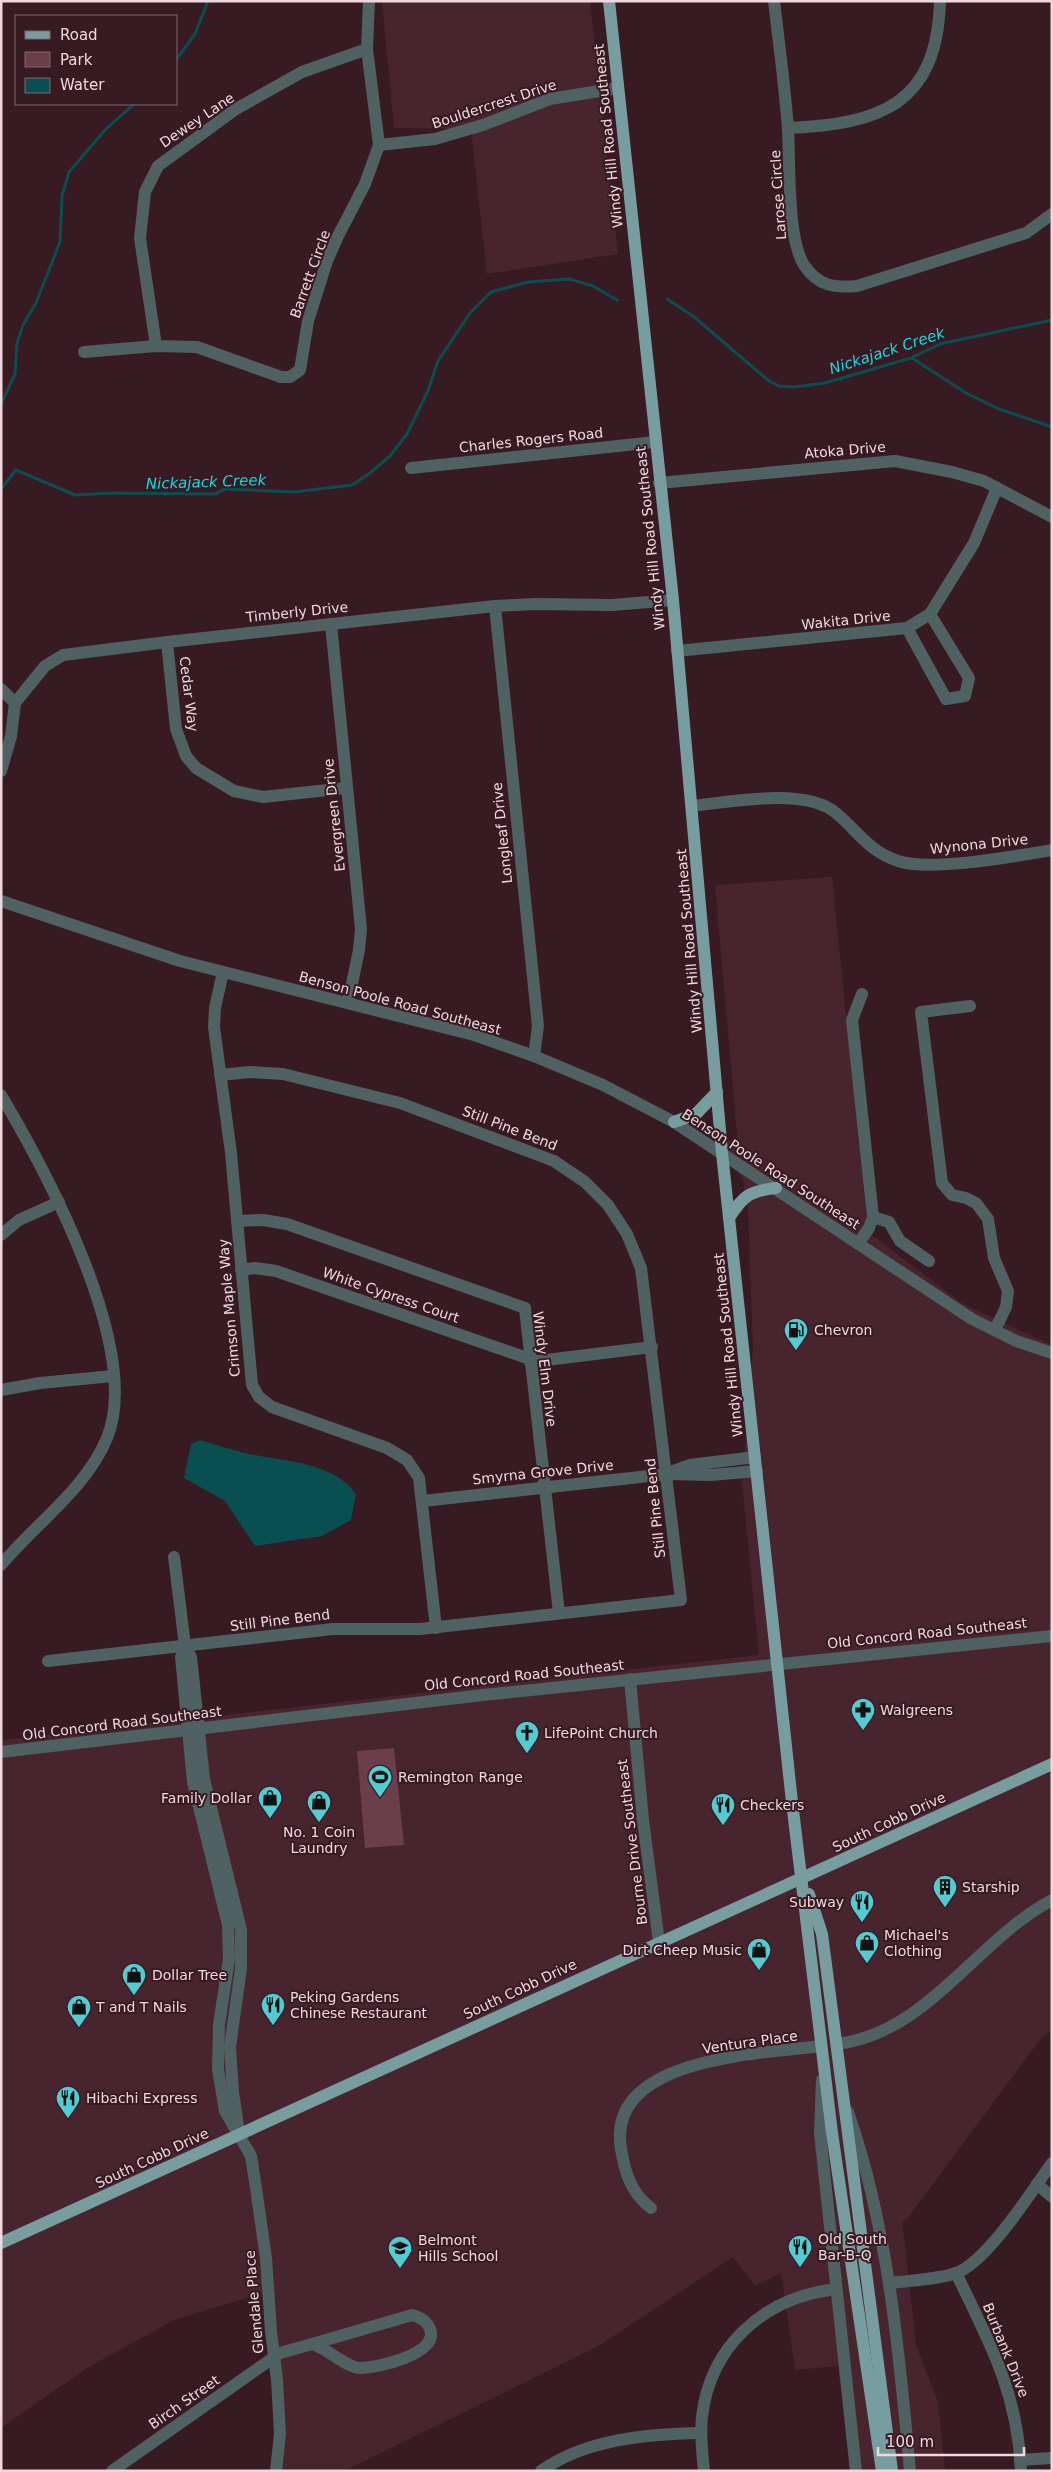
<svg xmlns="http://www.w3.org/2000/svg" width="1053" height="2472" font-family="'DejaVu Sans',sans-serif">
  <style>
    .built { fill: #48242e }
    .green { fill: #6a3f4b }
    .water { fill: #094e51 }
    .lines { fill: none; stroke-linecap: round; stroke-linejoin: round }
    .stream { stroke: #094e51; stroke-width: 3 }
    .minor { stroke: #4f6162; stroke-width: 12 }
    .major { stroke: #789d9f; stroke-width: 12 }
    .labels { text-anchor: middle; stroke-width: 4; stroke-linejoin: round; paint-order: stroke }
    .street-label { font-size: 14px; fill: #eed8dd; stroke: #381a23 }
    .poi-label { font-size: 14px; fill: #eed8dd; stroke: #381a23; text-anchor: start }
    .water-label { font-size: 15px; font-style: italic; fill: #18d8e0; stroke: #381a23 }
  </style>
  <rect width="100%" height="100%" fill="#381a23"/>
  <!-- built -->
  <g class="built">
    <path d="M382 1H590L618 254 487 274 471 129 394 128Z"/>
    <path d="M832 877 868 1232 963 1304 1052 1345V2031L1042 2037 907 2219 902 2221 916 2345 938 2402 945 2471H850L838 2366 795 2370 781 2273 755 2286 733 2257 597 2347 344 2471H276L269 2291 174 2320 87 2368 1 2428V1740L759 1655 742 1482 753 1347 748 1211 743 1179 706 1127 738 1145 715 885Z"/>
  </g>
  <!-- green -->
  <path class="green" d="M394 1748 404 1845 365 1848 357 1751Z"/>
  <!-- water -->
  <path class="water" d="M200 1440C216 1445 233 1450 249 1454 283 1461 334 1462 356 1494L351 1520 322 1536 255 1546 225 1501 184 1478 191 1444Z"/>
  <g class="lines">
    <!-- stream -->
    <g class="stream">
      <path d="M176 60 195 34 208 1"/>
      <path d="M667 299 693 316 769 381 779 386 795 387 825 383 911 358 940 344 1052 320"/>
      <path d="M912 358 966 393 999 409 1052 427"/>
      <path d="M1 404 15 374 17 343 23 325 36 303 60 242 62 196 69 172 105 130 134 104"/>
      <path d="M1 489 16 470 75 495 113 493 214 494 226 489 294 492 352 485 370 473 390 456 407 434 427 393 438 361 470 313 491 292 528 282 569 279 593 286 617 300"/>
    </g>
    <!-- minor -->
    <g class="minor">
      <path d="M774 1C779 44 785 87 788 130 790 163 787 239 804 265 818 286 834 288 857 286L1026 233 1052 214"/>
      <path d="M788 128C880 124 937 105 940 1"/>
      <path d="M379 145 435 139 483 125 550 99 618 88"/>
      <path d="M156 346 140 238 145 192 158 166 236 109 302 72 367 49"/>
      <path d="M84 352 156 346 197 347 281 377H290L300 370 308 321 327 261 338 236 365 184 379 145 367 49 369 1"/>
      <path d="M411 468 655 442"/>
      <path d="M659 483 895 461 952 472 984 481 1052 517"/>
      <path d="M495 606 538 1026 534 1056"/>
      <path d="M331 624 361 929 359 950 348 1003"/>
      <path d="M907 628 946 699 965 696 969 678 930 614"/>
      <path d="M167 642 176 729 186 756 196 768 234 791 263 797 346 788"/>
      <path d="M677 651 907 628 930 614 974 543 997 488"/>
      <path d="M1 689 15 703"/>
      <path d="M1 771 11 736 15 703 45 666 63 655 167 642 495 606 536 604 612 605 673 600"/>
      <path d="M692 806C730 802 805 787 836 813 858 831 868 851 898 861 930 872 1016 856 1052 850"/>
      <path d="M1 901 180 961 474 1035 534 1056 603 1085 674 1122 972 1319 1016 1341 1052 1353"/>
      <path d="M223 972 215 1008 214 1027 231 1153 252 1385 259 1397 272 1407 387 1448 407 1460 419 1478 436 1628"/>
      <path d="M970 1006 921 1012 942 1183 952 1195 966 1198 976 1203 988 1219 994 1258 1008 1291 1006 1307 995 1330"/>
      <path d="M1 1095C46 1171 143 1350 107 1438 86 1489 36 1523 1 1565"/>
      <path d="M873 1217 889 1222 900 1241 929 1261"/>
      <path d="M237 1221 263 1220 287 1224 525 1308 559 1613"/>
      <path d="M1 1235 19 1220 59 1202"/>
      <path d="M858 1244 869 1228 873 1217 852 1020 862 994"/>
      <path d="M241 1270 255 1268 276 1271 530 1359"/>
      <path d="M530 1362 652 1347"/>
      <path d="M1 1390 40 1383 113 1376"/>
      <path d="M671 1472 690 1465 755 1457"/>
      <path d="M423 1501 667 1474 711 1475 757 1471"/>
      <path d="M174 1557 185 1646 181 1657 193 1782 228 1925 229 1959 219 2025 218 2069 225 2111 251 2156 256 2188 266 2258 271 2331 277 2380 280 2434 276 2471"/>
      <path d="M185 1646 191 1657 204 1779 241 1930V1968L230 2047 233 2092 238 2126"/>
      <path d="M48 1661 333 1629H420L681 1600 641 1268 627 1234 608 1205 585 1182 554 1161 400 1103 283 1074 250 1072 220 1075"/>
      <path d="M630 1679 643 1820 659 1942"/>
      <path d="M1 1752 483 1695 1052 1636"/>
      <path d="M837 2044C928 2033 975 1941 1052 1900"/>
      <path d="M822 2080 820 2133 856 2471"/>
      <path d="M848 2112C888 2227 899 2350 910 2471"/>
      <path d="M1037 2184 1052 2197"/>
      <path d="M651 2208C631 2193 625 2173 621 2149 605 2056 763 2054 821 2046"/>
      <path d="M956 2273C989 2341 1018 2393 1021 2471"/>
      <path d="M891 2283C911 2280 936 2280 956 2273 987 2262 1032 2191 1052 2163"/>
      <path d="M412 2315C420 2317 427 2321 430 2329 440 2354 377 2368 360 2368 347 2368 327 2348 312 2344Z"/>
      <path d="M1020 2460 1052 2458"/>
      <path d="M112 2471 280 2353 312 2344"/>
      <path d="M541 2471C586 2439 647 2434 701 2433"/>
      <path d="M704 2471C702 2453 700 2435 702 2417 710 2347 762 2300 829 2290"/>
    </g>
    <!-- major -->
    <g class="major">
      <path d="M609 1 673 600 722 1153 792 1802 832 2133 882 2471"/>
      <path d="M674 1122 696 1114 717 1092"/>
      <path d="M729 1218C743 1196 749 1191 776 1188"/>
      <path d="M809 1894 822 1934 892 2471"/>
      <path d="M1 2243 1052 1764"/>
    </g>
  </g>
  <!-- icons -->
  <defs>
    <symbol id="fuel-pin" viewBox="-11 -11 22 30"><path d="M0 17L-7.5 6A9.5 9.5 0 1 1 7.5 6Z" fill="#51ccd3" stroke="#381a23"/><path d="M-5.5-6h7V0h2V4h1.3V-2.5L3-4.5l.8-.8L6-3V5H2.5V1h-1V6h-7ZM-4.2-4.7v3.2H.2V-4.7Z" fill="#111"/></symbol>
    <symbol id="pharmacy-pin" viewBox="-11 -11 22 30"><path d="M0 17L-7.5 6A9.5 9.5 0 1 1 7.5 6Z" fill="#51ccd3" stroke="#381a23"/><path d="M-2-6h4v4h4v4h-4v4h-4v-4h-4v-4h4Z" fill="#111"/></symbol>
    <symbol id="church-pin" viewBox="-11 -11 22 30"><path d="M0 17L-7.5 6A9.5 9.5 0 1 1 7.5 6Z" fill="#51ccd3" stroke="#381a23"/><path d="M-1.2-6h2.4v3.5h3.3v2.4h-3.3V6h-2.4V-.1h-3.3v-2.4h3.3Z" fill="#111"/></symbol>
    <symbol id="stadium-pin" viewBox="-11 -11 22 30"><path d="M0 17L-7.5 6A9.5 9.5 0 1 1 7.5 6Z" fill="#51ccd3" stroke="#381a23"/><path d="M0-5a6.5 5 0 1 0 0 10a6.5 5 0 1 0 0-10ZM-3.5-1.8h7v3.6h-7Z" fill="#111"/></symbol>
    <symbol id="shop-pin" viewBox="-11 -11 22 30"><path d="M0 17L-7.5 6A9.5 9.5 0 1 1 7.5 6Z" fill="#51ccd3" stroke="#381a23"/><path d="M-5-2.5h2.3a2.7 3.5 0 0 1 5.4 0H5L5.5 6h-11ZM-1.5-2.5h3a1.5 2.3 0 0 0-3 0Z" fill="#111"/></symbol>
    <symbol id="restaurant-pin" viewBox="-11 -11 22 30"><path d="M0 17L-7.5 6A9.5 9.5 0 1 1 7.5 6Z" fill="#51ccd3" stroke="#381a23"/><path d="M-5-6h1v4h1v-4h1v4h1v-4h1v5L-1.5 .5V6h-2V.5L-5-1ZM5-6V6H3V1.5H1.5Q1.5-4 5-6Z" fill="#111"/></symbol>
    <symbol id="building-pin" viewBox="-11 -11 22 30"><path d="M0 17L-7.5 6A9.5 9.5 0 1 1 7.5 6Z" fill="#51ccd3" stroke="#381a23"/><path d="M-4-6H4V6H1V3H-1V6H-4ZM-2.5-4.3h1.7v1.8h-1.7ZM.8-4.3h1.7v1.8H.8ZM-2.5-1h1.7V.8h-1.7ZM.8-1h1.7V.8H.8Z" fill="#111"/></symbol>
    <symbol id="school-pin" viewBox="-11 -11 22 30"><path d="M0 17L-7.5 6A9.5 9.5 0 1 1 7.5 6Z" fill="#51ccd3" stroke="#381a23"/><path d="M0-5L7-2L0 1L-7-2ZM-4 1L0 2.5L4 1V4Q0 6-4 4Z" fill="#111"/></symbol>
  </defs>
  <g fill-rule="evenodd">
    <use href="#fuel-pin" x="782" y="1316" width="28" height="38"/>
    <use href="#pharmacy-pin" x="849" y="1696" width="28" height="38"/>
    <use href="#church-pin" x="513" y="1719" width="28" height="38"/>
    <use href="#stadium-pin" x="366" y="1763" width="28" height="38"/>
    <use href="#shop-pin" x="256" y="1784" width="28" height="38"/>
    <use href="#shop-pin" x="305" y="1788" width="28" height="38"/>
    <use href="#restaurant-pin" x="709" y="1791" width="28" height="38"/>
    <use href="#building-pin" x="931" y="1873" width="28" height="38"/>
    <use href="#restaurant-pin" x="848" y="1888" width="28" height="38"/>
    <use href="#shop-pin" x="853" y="1929" width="28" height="38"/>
    <use href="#shop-pin" x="745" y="1936" width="28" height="38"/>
    <use href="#shop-pin" x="120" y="1961" width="28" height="38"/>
    <use href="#restaurant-pin" x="259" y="1991" width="28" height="38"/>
    <use href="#shop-pin" x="65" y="1993" width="28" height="38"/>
    <use href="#restaurant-pin" x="54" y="2084" width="28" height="38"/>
    <use href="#restaurant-pin" x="786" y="2233" width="28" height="38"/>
    <use href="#school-pin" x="386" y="2234" width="28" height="38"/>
  </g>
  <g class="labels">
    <!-- street labels -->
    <g class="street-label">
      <text transform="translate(494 104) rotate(-18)" y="5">Bouldercrest Drive</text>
      <text transform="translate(197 120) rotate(-34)" y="5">Dewey Lane</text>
      <text transform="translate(608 136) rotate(-96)" y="5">Windy Hill Road Southeast</text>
      <text transform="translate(778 195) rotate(-94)" y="5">Larose Circle</text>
      <text transform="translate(310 274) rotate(-70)" y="5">Barrett Circle</text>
      <text transform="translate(531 440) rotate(-6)" y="5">Charles Rogers Road</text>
      <text transform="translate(845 450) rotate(-5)" y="5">Atoka Drive</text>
      <text transform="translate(650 538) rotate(-96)" y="5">Windy Hill Road Southeast</text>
      <text transform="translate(297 612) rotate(-6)" y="5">Timberly Drive</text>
      <text transform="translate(846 620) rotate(-6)" y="5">Wakita Drive</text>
      <text transform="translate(189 694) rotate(83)" y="5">Cedar Way</text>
      <text transform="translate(334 815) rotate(-96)" y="5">Evergreen Drive</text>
      <text transform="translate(502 833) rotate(-96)" y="5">Longleaf Drive</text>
      <text transform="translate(979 844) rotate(-6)" y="5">Wynona Drive</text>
      <text transform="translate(689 941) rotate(-95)" y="5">Windy Hill Road Southeast</text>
      <text transform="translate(400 1003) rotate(15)" y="5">Benson Poole Road Southeast</text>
      <text transform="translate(510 1128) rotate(21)" y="5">Still Pine Bend</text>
      <text transform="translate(771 1169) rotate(33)" y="5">Benson Poole Road Southeast</text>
      <text transform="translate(391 1295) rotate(19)" y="5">White Cypress Court</text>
      <text transform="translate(229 1308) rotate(-95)" y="5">Crimson Maple Way</text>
      <text transform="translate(728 1345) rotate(-96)" y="5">Windy Hill Road Southeast</text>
      <text transform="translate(545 1369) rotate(83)" y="5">Windy Elm Drive</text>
      <text transform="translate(543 1472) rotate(-6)" y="5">Smyrna Grove Drive</text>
      <text transform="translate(655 1508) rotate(-96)" y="5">Still Pine Bend</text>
      <text transform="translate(280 1620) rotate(-7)" y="5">Still Pine Bend</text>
      <text transform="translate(927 1633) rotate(-6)" y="5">Old Concord Road Southeast</text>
      <text transform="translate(524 1675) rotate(-6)" y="5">Old Concord Road Southeast</text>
      <text transform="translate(122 1723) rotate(-7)" y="5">Old Concord Road Southeast</text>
      <text transform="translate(889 1822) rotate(-25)" y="5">South Cobb Drive</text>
      <text transform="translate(632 1842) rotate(-97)" y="5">Bourne Drive Southeast</text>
      <text transform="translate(520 1989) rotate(-25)" y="5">South Cobb Drive</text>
      <text transform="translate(750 2042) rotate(-8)" y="5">Ventura Place</text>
      <text transform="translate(152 2158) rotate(-25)" y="5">South Cobb Drive</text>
      <text transform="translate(254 2302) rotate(-95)" y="5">Glendale Place</text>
      <text transform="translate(1006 2350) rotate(68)" y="5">Burbank Drive</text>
      <text transform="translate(184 2402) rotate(-35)" y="5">Birch Street</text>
    </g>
    <!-- poi labels -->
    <g class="poi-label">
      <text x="814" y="1335">Chevron</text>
      <text x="880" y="1715">Walgreens</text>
      <text x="544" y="1738">LifePoint Church</text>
      <text x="398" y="1782">Remington Range</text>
      <text x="252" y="1803" text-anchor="end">Family Dollar</text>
      <text x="740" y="1810">Checkers</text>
      <text x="319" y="1837" text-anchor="middle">No. 1 Coin<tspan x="319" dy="16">Laundry</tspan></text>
      <text x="962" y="1892">Starship</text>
      <text x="844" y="1907" text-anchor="end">Subway</text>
      <text x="884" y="1940">Michael's<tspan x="884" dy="16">Clothing</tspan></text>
      <text x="742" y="1955" text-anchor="end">Dirt Cheep Music</text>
      <text x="152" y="1980">Dollar Tree</text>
      <text x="290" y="2002">Peking Gardens<tspan x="290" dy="16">Chinese Restaurant</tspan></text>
      <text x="96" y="2012">T and T Nails</text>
      <text x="86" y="2103">Hibachi Express</text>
      <text x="818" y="2244">Old South<tspan x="818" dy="16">Bar-B-Q</tspan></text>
      <text x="418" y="2245">Belmont<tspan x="418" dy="16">Hills School</tspan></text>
    </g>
    <!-- water labels -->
    <g class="water-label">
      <text transform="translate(887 351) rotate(-18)" y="5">Nickajack Creek</text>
      <text transform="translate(206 482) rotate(-2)" y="5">Nickajack Creek</text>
    </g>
  </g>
  <!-- border -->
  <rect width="1053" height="2472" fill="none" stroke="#eed8dd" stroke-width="5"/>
  <!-- legend -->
  <rect x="15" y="15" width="162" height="90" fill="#381a23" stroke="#81666d"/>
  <rect x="25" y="31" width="25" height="8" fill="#789d9f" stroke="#81666d"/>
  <text x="60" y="40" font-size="15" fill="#eed8dd">Road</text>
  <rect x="25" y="52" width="25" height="15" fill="#6a3f4b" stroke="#81666d"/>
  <text x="60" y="65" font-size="15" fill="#eed8dd">Park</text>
  <rect x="25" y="78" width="25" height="15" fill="#094e51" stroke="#81666d"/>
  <text x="60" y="90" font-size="15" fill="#eed8dd">Water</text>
  <!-- scale -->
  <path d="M878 2447v8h146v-8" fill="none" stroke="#eed8dd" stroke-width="2.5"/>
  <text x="886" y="2447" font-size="15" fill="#eed8dd" stroke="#381a23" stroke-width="4" paint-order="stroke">100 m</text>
</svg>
